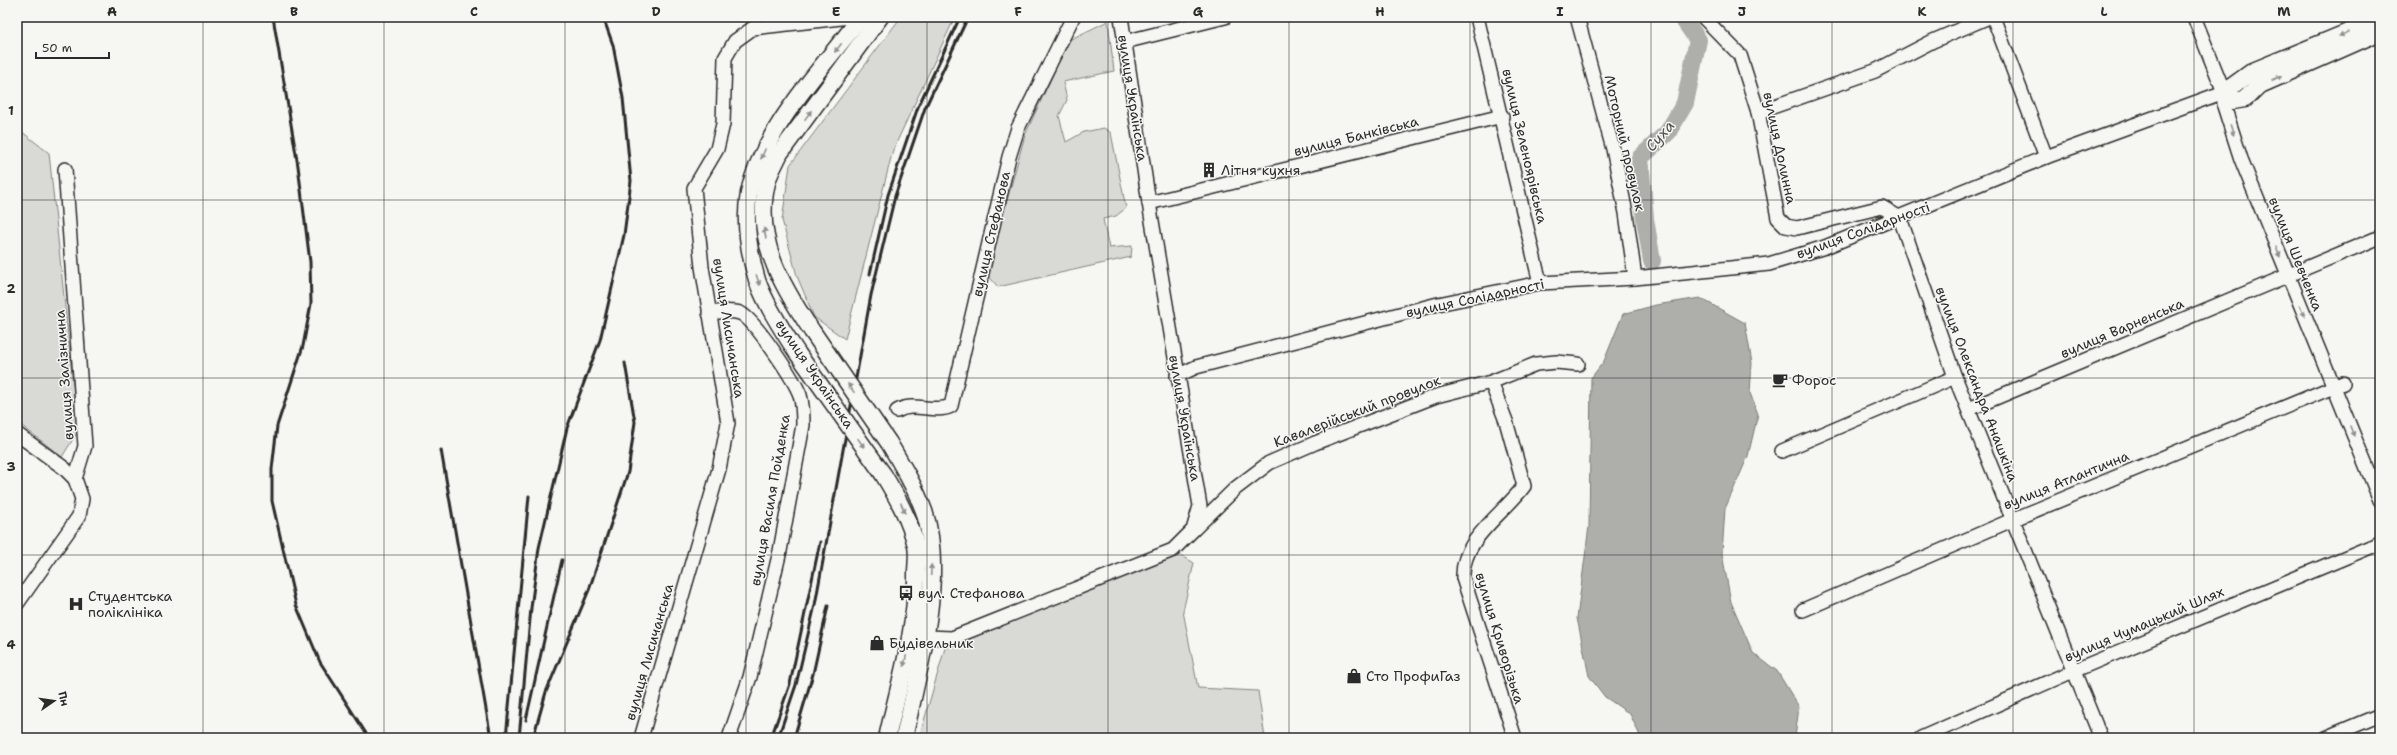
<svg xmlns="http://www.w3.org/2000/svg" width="2397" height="755" font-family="'Shantell Sans',sans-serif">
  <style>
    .green { fill: #d9d9d5; stroke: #828280 }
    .water { fill: #aeaeab; stroke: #7a7a78 }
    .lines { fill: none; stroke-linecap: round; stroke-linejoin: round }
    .river { stroke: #aeaeab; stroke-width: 18 }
    .minor-casing { stroke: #2b2b2b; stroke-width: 16 }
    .major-casing { stroke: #2b2b2b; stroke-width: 19 }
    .minor { stroke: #f6f6f2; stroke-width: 13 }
    .major { stroke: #f6f6f2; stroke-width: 16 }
    .rail { stroke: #2b2b2b; stroke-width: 3 }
    .major-bridge-casing { stroke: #2b2b2b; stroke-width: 19; stroke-linecap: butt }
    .major-bridge { stroke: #f6f6f2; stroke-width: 16 }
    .oneway { fill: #90908e }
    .grid { fill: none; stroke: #2b2b2b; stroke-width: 1; stroke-opacity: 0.55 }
    .labels { text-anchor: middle; stroke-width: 3; stroke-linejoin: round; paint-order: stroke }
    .street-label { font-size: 14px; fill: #2b2b2b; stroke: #f6f6f2 }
    .poi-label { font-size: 14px; fill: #2b2b2b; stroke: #f6f6f2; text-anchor: start }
    .water-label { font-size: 15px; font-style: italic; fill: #525251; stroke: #f6f6f2 }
    .neatline { fill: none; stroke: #2b2b2b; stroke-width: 1.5 }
    .grid-label { font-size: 13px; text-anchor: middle; font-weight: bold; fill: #2b2b2b }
  </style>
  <rect width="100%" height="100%" fill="#f6f6f2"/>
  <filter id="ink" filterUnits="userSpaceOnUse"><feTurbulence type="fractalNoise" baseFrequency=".025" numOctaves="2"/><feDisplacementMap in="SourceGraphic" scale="8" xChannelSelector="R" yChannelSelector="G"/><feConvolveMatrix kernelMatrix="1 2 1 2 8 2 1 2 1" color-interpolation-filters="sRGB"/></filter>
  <g filter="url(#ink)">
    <!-- green -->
    <g class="green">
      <path d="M901 17H955L893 150 845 339 814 317 797 276 782 220 790 165Z"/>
      <path d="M1108 21 1114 71 1063 82 1067 100 1059 116 1066 142 1084 132 1104 128 1111 133 1126 208 1116 216 1103 219 1109 248 1132 246 1131 257 998 287 987 274 1025 135 1069 40Z"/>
      <path d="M17 128 49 153 78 431 62 457 17 422Z"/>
      <path d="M1179 554 1194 563 1183 611 1198 688 1258 691 1265 738H919L945 648Z"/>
    </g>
    <!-- water -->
    <path class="water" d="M1700 298 1745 323 1752 363 1750 393 1758 414 1748 456 1725 509 1722 554 1731 602 1753 653 1777 671 1799 707 1795 738H1641L1630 714 1605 697 1589 676 1577 618 1589 526 1591 378 1604 361 1623 314 1656 305Z"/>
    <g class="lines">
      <!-- river -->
      <path class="river" d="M1652 261 1645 219 1640 158 1668 132 1685 103 1698 40 1682 17"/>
      <defs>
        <g id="minor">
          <path d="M1477 17 1540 283"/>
          <path d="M1577 17 1613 149 1626 213 1635 278"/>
          <path d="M1703 17 1740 55 1758 112 1778 218 1786 226 1797 228 1882 207 1900 218 1955 377 2101 738"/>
          <path d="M1993 17 2046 157"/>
          <path d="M2194 17 2224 92V106L2241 159 2380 500"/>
          <path d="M1124 42 1225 17"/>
          <path d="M1758 112 1875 71 1933 41 1989 17"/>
          <path d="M1149 203 1502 116"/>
          <path d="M709 313C719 312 730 310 740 313 754 319 794 379 800 395 803 405 803 415 803 425L780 551 750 677 729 738"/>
          <path d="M1177 376 1196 367 1438 304 1540 283 1635 278 1769 264 1825 247 2046 157 2224 92"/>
          <path d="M1491 382 1506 421 1524 486C1503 515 1461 539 1463 578L1515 738"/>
          <path d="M1969 409 2380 237"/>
          <path d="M897 411C914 401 934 414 951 406L1009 157 1018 128 1073 17"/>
          <path d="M17 434 64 468 75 479"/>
          <path d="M1782 451 1955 377"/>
          <path d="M1194 529 1236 488 1269 463 1315 443 1436 396 1491 382 1536 364 1556 362 1578 364"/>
          <path d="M17 604 79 516 82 499 75 479 85 446 65 169"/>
          <path d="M1803 610 2012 520 2343 383"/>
          <path d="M926 637 952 638 1173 550 1193 530 1200 506 1149 203 1121 17"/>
          <path d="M641 738 719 469 728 423 702 267 694 188 717 149 723 124 725 58 735 41 753 28 850 17"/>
          <path d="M1921 738 2073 671 2380 543"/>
          <path d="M2325 738 2380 715"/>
        </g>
        <g id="major">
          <path d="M2380 19 2253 71 2224 92 2233 101 2245 99 2258 86 2380 32"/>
          <path d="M812 331C781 285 752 236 768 179 771 170 776 162 780 153L880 17"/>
          <path d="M798 354C784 333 765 304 757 280 749 253 744 220 749 193 762 130 823 67 861 17"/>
          <path d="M889 443C902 465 915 487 924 511 946 574 918 674 904 738"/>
          <path d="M883 474C897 497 910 520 916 546 918 555 916 565 916 573 917 629 899 684 887 738"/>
        </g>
      </defs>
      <!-- minor casing -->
      <use href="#minor" class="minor-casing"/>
      <!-- major casing -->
      <use href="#major" class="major-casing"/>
      <!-- minor -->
      <use href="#minor" class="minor"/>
      <!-- major -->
      <use href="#major" class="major"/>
      <!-- rail -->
      <g class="rail">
        <path d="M273 17 298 166 310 262 311 304 303 346 277 426 272 469V501L296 605 320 662 369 738"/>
        <path d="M870 274 888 195 918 107 960 17"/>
        <path d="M441 450 491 738"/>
        <path d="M526 720 562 560"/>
        <path d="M506 738 529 496"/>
        <path d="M519 738 531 608 539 548 567 428 600 340 624 235 631 181 623 98 613 45 603 17"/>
        <path d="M533 738 546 692 589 590 628 472 635 422 625 363"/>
        <path d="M771 738 790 684 820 542"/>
        <path d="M778 738 796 685 815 605 871 295 895 196 925 108 968 17"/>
        <path d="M794 738 813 674 828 606"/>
      </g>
      <defs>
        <g id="major-bridge">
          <path d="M812 331 889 443"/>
          <path d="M798 354 883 474"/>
        </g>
      </defs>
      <!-- major-bridge casing -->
      <use href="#major-bridge" class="major-bridge-casing"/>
      <!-- major-bridge -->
      <use href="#major-bridge" class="major-bridge"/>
    </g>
    <!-- one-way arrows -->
    <defs><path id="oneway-solid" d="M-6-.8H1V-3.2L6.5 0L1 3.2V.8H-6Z"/></defs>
    <g class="oneway">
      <use href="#oneway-solid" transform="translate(2344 34) rotate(158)"/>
      <use href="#oneway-solid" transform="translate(838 48) rotate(128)"/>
      <use href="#oneway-solid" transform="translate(2277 78) rotate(-25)"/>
      <use href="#oneway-solid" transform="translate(808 115) rotate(-54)"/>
      <use href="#oneway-solid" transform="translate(2232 130) rotate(72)"/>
      <use href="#oneway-solid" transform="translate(763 154) rotate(114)"/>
      <use href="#oneway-solid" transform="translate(765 233) rotate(-100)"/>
      <use href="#oneway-solid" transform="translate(2278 252) rotate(68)"/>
      <use href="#oneway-solid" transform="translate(758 280) rotate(71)"/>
      <use href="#oneway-solid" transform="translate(2302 311) rotate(68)"/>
      <use href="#oneway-solid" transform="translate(851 388) rotate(-125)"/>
      <use href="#oneway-solid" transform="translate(2352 431) rotate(68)"/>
      <use href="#oneway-solid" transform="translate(861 443) rotate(55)"/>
      <use href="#oneway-solid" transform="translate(903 508) rotate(66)"/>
      <use href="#oneway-solid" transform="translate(931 570) rotate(-87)"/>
      <use href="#oneway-solid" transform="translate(905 661) rotate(103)"/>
    </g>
  </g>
  <!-- grid -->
  <path class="grid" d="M203 17V738M384 17V738M565 17V738M746 17V738M927 17V738M1108 17V738M1289 17V738M1470 17V738M1651 17V738M1832 17V738M2013 17V738M2194 17V738M17 200H2380M17 378H2380M17 555H2380"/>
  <!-- icons -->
  <defs>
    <symbol id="building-bare" viewBox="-9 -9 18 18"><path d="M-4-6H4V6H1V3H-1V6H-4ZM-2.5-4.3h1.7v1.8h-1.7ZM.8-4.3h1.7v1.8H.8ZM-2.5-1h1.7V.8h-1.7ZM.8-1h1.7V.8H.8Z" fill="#2b2b2b" stroke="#f6f6f2" stroke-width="2.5" paint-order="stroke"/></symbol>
    <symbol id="cafe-bare" viewBox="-9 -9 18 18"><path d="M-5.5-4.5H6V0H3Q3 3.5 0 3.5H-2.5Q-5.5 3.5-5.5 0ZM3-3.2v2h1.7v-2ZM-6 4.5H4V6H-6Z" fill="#2b2b2b" stroke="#f6f6f2" stroke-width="2.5" paint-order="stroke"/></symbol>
    <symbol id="bus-bare" viewBox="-9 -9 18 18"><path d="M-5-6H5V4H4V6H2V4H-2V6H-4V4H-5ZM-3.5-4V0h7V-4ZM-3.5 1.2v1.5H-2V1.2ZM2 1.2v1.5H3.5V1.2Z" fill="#2b2b2b" stroke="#f6f6f2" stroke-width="2.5" paint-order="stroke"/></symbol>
    <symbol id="hospital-bare" viewBox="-9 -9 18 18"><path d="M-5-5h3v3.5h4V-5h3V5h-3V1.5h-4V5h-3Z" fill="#2b2b2b" stroke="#f6f6f2" stroke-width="2.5" paint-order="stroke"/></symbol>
    <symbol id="shop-bare" viewBox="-9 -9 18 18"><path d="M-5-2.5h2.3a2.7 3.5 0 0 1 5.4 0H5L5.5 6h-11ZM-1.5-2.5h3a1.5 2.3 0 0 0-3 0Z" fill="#2b2b2b" stroke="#f6f6f2" stroke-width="2.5" paint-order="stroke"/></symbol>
  </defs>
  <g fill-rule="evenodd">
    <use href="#building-bare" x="1198" y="159" width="22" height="22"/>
    <use href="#cafe-bare" x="1769" y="369" width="22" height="22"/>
    <use href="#bus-bare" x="895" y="582" width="22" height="22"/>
    <use href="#hospital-bare" x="65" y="593" width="22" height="22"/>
    <use href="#shop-bare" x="866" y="632" width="22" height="22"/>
    <use href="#shop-bare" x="1343" y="665" width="22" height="22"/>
  </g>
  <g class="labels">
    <!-- street labels -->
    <g class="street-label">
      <text transform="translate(1133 98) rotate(81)" y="5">вулиця Українська</text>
      <text transform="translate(1356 136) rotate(-14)" y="5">вулиця Банківська</text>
      <text transform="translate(1625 143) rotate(77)" y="5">Моторний провулок</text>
      <text transform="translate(1525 146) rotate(77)" y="5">вулиця Зеленоярівська</text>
      <text transform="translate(1780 148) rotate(78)" y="5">вулиця Долинна</text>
      <text transform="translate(1863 230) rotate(-20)" y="5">вулиця Солідарності</text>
      <text transform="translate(991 234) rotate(-77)" y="5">вулиця Стефанова</text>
      <text transform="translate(2296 254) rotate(68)" y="5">вулиця Шевченка</text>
      <text transform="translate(1475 298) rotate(-12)" y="5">вулиця Солідарності</text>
      <text transform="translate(729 328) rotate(81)" y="5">вулиця Лисичанська</text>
      <text transform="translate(2122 328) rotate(-23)" y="5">вулиця Варненська</text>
      <text transform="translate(815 374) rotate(56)" y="5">вулиця Українська</text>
      <text transform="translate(64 375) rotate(-94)" y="5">вулиця Залізнична</text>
      <text transform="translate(1977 384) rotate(69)" y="5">вулиця Олександра Анашкіна</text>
      <text transform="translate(1357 411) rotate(-21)" y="5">Кавалерійський провулок</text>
      <text transform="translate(1185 418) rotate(80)" y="5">вулиця Українська</text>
      <text transform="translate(2066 480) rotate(-22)" y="5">вулиця Атлантична</text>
      <text transform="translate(770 500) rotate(-80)" y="5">вулиця Василя Пойденка</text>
      <text transform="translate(2144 624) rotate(-23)" y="5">вулиця Чумацький Шлях</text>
      <text transform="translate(1500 638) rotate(73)" y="5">вулиця Криворізька</text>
      <text transform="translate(649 652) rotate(-74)" y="5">вулиця Лисичанська</text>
    </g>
    <!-- poi labels -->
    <g class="poi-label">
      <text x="1221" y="175">Літня кухня</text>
      <text x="1792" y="385">Форос</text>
      <text x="918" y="598">вул. Стефанова</text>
      <text x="88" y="601">Студентська<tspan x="88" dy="16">поліклініка</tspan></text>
      <text x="889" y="648">Будівельник</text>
      <text x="1366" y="681">Сто ПрофиГаз</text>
    </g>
    <!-- water labels -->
    <g class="water-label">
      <text transform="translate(1660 136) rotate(-49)" y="5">Суха</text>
    </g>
  </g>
  <!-- margin -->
  <rect width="2397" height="755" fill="none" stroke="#f6f6f2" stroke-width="44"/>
  <!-- north arrow -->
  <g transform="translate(54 701) rotate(77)" stroke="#f6f6f2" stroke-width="3" paint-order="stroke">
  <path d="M0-3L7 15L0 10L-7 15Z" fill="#2b2b2b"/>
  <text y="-6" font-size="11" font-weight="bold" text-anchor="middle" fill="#2b2b2b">Пн</text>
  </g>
  <!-- scale -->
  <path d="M36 52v6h73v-6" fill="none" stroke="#2b2b2b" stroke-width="2"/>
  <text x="42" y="52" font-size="12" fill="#2b2b2b" stroke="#f6f6f2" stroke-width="3" paint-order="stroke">50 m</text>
  <rect x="22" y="22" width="2353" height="711" class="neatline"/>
  <g class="grid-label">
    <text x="112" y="16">A</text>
    <text x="294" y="16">B</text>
    <text x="474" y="16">C</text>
    <text x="656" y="16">D</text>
    <text x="836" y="16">E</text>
    <text x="1018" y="16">F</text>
    <text x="1198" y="16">G</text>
    <text x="1380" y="16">H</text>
    <text x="1560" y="16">I</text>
    <text x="1742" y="16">J</text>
    <text x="1922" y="16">K</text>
    <text x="2104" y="16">L</text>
    <text x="2284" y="16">M</text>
    <text x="11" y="115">1</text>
    <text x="11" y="293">2</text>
    <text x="11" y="471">3</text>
    <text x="11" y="649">4</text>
  </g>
</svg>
